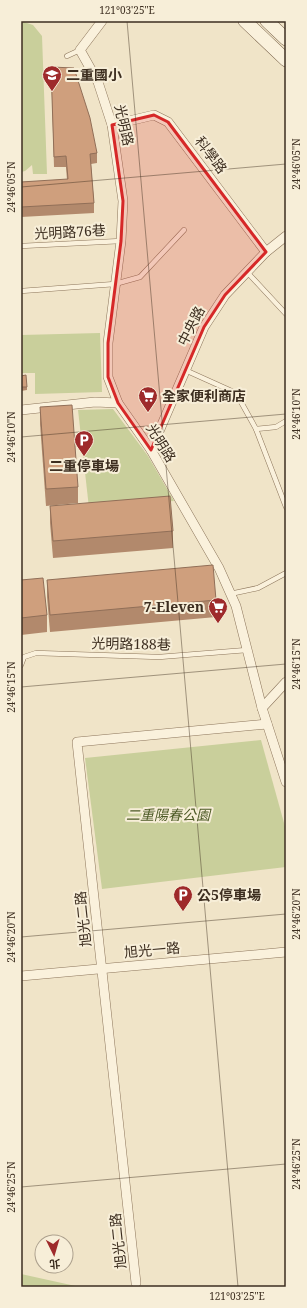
<svg xmlns="http://www.w3.org/2000/svg" width="307" height="1308" font-family="'Noto Serif','Noto Sans TC',serif">
  <style>
    .green { fill: #c9cf9b }
    .lines { fill: none; stroke-linecap: round; stroke-linejoin: round }
    .lane-casing { stroke: #8d765c; stroke-width: 5.5 }
    .street-casing { stroke: #8d765c; stroke-width: 10 }
    .secondary-casing { stroke: #6f573f; stroke-width: 14 }
    .lane { stroke: #faf1dc; stroke-width: 4.5 }
    .street { stroke: #faf1dc; stroke-width: 9 }
    .secondary { stroke: #faf1dc; stroke-width: 13 }
    .wall { fill: #b2896c }
    .building { fill: #cf9f7d; stroke: #916f58 }
    .marked { fill: #d62828; fill-opacity: 0.2; stroke: #d62828; stroke-width: 3; stroke-linejoin: round }
    .ticks { fill: none; stroke: #3d2e20; stroke-width: 1; stroke-opacity: 0.45 }
    .labels { text-anchor: middle; stroke-width: 4; stroke-linejoin: round; paint-order: stroke }
    .poi-label { font-size: 14px; font-weight: bold; fill: #3d2e20; stroke: #f7eed8; text-anchor: start }
    .street-label { font-size: 14px; fill: #3d2e20; stroke: #f7eed8 }
    .park-label { font-size: 14px; font-style: italic; fill: #4d5a26; stroke: #f7eed8 }
    .neatline { fill: none; stroke: #3d2e20; stroke-width: 1.5 }
    .ticks-label { font-size: 10px; text-anchor: middle; fill: #3d2e20 }
  </style>
  <rect width="100%" height="100%" fill="#f0e4c8"/>
  <!-- green -->
  <g class="green">
    <path d="M21 21 33 25 42 36 47 174H33L32 165 25 171 21 172Z"/>
    <path d="M100 333 102 392 35 394V373H21V335Z"/>
    <path d="M113 409 148 456 174 501 89 508 78 410Z"/>
    <path d="M261 740 286 830V867L102 889 85 758Z"/>
    <path d="M21 1274 80 1287H21Z"/>
  </g>
  <g class="lines">
    <defs>
      <g id="lane">
        <path d="M67 56 80 50"/>
        <path d="M21 246 121 241"/>
        <path d="M247 272 286 314"/>
        <path d="M21 291 115 284 140 277 184 230"/>
        <path d="M185 370 236 393 256 429 286 507"/>
        <path d="M256 429 276 427 286 421"/>
        <path d="M230 594 258 588 286 573"/>
        <path d="M21 665 24 657 36 653 159 657 247 650"/>
      </g>
      <g id="street">
        <path d="M102 21 80 50 98 82 112 125 123 201 121 241 108 343V377L118 403 151 450 219 568 236 606 262 708 286 782"/>
        <path d="M112 125 154 115 168 122 266 252"/>
        <path d="M21 410 95 402 118 403"/>
        <path d="M151 450 204 327 225 295 266 252 286 236"/>
        <path d="M262 708 286 682"/>
        <path d="M21 976 286 952"/>
        <path d="M136 1283 77 742 267 724"/>
      </g>
      <g id="secondary">
        <path d="M245 21 286 60"/>
        <path d="M267 21 286 39"/>
      </g>
    </defs>
    <!-- lane casing -->
    <use href="#lane" class="lane-casing"/>
    <!-- street casing -->
    <use href="#street" class="street-casing"/>
    <!-- secondary casing -->
    <use href="#secondary" class="secondary-casing"/>
    <!-- lane -->
    <use href="#lane" class="lane"/>
    <!-- street -->
    <use href="#street" class="street"/>
    <!-- secondary -->
    <use href="#secondary" class="secondary"/>
  </g>
  <!-- wall -->
  <g class="wall">
    <path d="M51 67 97 153V163L91 164 94 203V213L21 217V182L67 180 66 167H54Z"/>
    <path d="M21 376 27 387V390L21 391Z"/>
    <path d="M40 407 78 487V503L46 506 40 424Z"/>
    <path d="M50 506 173 531V548L53 558 50 523Z"/>
    <path d="M21 580 47 615V632L21 635Z"/>
    <path d="M47 580 216 600V617L50 632 47 597Z"/>
  </g>
  <!-- building -->
  <g class="building">
    <path d="M51 67 74 68 90 118 97 153 90 154 94 203 21 207V182L68 179 66 156 54 157Z"/>
    <path d="M26 375 27 387H21V376Z"/>
    <path d="M72 405 78 487 46 489 40 407Z"/>
    <path d="M170 496 173 531 53 541 50 506Z"/>
    <path d="M213 565 216 600 50 615 47 580Z"/>
    <path d="M43 578 47 615 21 618V580Z"/>
  </g>
  <!-- marked area -->
  <path class="marked" d="M154 115 168 122 266 252 225 295 204 327 151 450 118 403 108 377V343L121 241 123 201 112 125Z"/>
  <!-- ticks -->
  <path class="ticks" d="M127 21 238 1287M21 187 286 164M21 437 286 414M21 687 286 664M21 937 286 914M21 1187 286 1164"/>
  <!-- icons -->
  <defs>
    <symbol id="school-pin" viewBox="-11 -11 22 30"><path d="M0 17L-7.5 6A9.5 9.5 0 1 1 7.5 6Z" fill="#9e2a2b" stroke="#f7eed8"/><path d="M0-5L7-2L0 1L-7-2ZM-4 1L0 2.5L4 1V4Q0 6-4 4Z" fill="#fff"/></symbol>
    <symbol id="supermarket-pin" viewBox="-11 -11 22 30"><path d="M0 17L-7.5 6A9.5 9.5 0 1 1 7.5 6Z" fill="#9e2a2b" stroke="#f7eed8"/><path d="M-6-5.5h2.5l.6 2H6L4.5 2H-2.5L-4.4-4H-6ZM-1.5 3.2a1.3 1.3 0 1 0 .1 0ZM3 3.2a1.3 1.3 0 1 0 .1 0Z" fill="#fff"/></symbol>
    <symbol id="parking-pin" viewBox="-11 -11 22 30"><path d="M0 17L-7.5 6A9.5 9.5 0 1 1 7.5 6Z" fill="#9e2a2b" stroke="#f7eed8"/><path d="M-3.5-5.5H1a3.5 3.5 0 0 1 0 7H-1V5.5H-3.5ZM-1-3.4V-.6H.8a1.4 1.4 0 0 0 0-2.8Z" fill="#fff"/></symbol>
  </defs>
  <g fill-rule="evenodd">
    <use href="#school-pin" x="41" y="64" width="22" height="30"/>
    <use href="#supermarket-pin" x="137" y="385" width="22" height="30"/>
    <use href="#parking-pin" x="73" y="429" width="22" height="30"/>
    <use href="#supermarket-pin" x="207" y="596" width="22" height="30"/>
    <use href="#parking-pin" x="172" y="884" width="22" height="30"/>
  </g>
  <g class="labels">
    <!-- poi labels -->
    <g class="poi-label">
      <text x="66" y="80">二重國小</text>
      <text x="162" y="401">全家便利商店</text>
      <text x="84" y="471" text-anchor="middle">二重停車場</text>
      <text x="204" y="612" text-anchor="end">7-Eleven</text>
      <text x="197" y="900">公5停車場</text>
    </g>
    <!-- street labels -->
    <g class="street-label">
      <text transform="translate(124 125) rotate(77)" y="5">光明路</text>
      <text transform="translate(211 155) rotate(53)" y="5">科學路</text>
      <text transform="translate(70 232) rotate(-3)" y="5">光明路76巷</text>
      <text transform="translate(191 326) rotate(-63)" y="5">中央路</text>
      <text transform="translate(161 443) rotate(58)" y="5">光明路</text>
      <text transform="translate(131 644) rotate(1)" y="5">光明路188巷</text>
      <text transform="translate(83 919) rotate(-96)" y="5">旭光二路</text>
      <text transform="translate(152 950) rotate(-5)" y="5">旭光一路</text>
      <text transform="translate(118 1241) rotate(-96)" y="5">旭光二路</text>
    </g>
    <!-- park labels -->
    <g class="park-label">
      <text x="168" y="820">二重陽春公園</text>
    </g>
  </g>
  <!-- border -->
  <rect width="307" height="1308" fill="none" stroke="#f7eed8" stroke-width="44"/>
  <!-- north arrow -->
  <g transform="translate(54 1254) rotate(175)"><circle r="19" fill="#f7eed8" stroke="#ada18e"/>
  <path d="M0-3L7 15L0 10L-7 15Z" fill="#9e2a2b"/>
  <text y="-6" font-size="11" font-weight="bold" text-anchor="middle" fill="#3d2e20">北</text>
  </g>
  <rect x="22" y="22" width="263" height="1264" class="neatline"/>
  <g class="ticks-label">
    <text x="127" y="14">121°03'25"E</text>
    <text transform="translate(296 164) rotate(-90)" y="4">24°46'05"N</text>
    <text transform="translate(11 187) rotate(-90)" y="4">24°46'05"N</text>
    <text transform="translate(296 414) rotate(-90)" y="4">24°46'10"N</text>
    <text transform="translate(11 437) rotate(-90)" y="4">24°46'10"N</text>
    <text transform="translate(296 664) rotate(-90)" y="4">24°46'15"N</text>
    <text transform="translate(11 687) rotate(-90)" y="4">24°46'15"N</text>
    <text transform="translate(296 914) rotate(-90)" y="4">24°46'20"N</text>
    <text transform="translate(11 937) rotate(-90)" y="4">24°46'20"N</text>
    <text transform="translate(296 1164) rotate(-90)" y="4">24°46'25"N</text>
    <text transform="translate(11 1187) rotate(-90)" y="4">24°46'25"N</text>
    <text x="237" y="1300">121°03'25"E</text>
  </g>
</svg>
